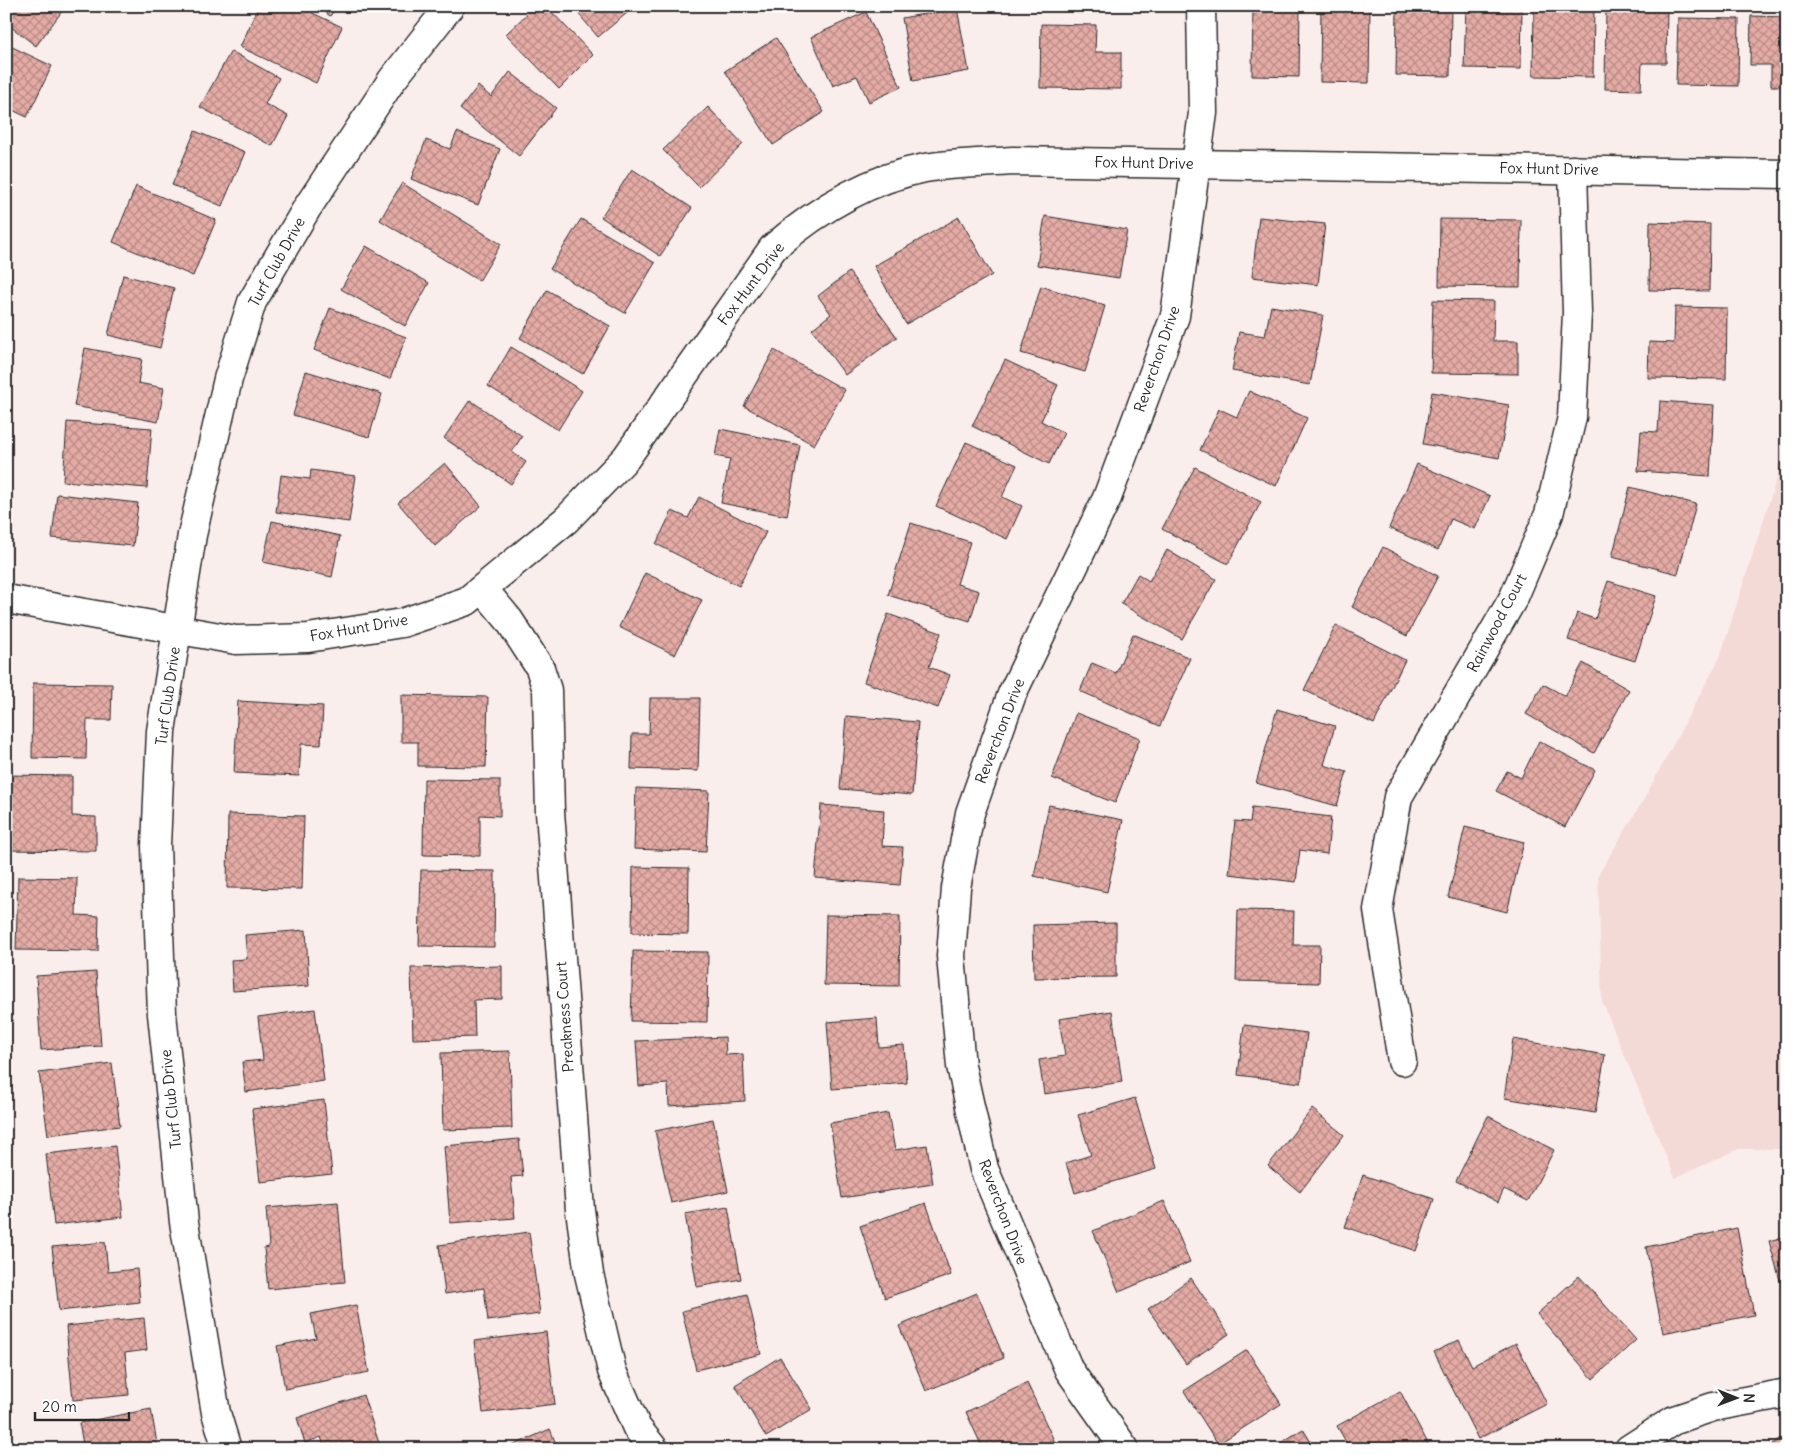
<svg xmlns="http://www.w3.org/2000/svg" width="1793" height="1455" font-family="Delius,sans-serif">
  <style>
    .built { fill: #f4dad7 }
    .building { fill: url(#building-cross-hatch); stroke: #2b2b2b }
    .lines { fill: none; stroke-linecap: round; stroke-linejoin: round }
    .minor-casing { stroke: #2b2b2b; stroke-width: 31 }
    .minor { stroke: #fff; stroke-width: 28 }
    .labels { text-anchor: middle; stroke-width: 4; stroke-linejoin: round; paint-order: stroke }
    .street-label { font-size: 15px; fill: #2b2b2b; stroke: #fff }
  </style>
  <defs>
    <pattern id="building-cross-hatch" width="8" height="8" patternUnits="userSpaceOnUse" patternTransform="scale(1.25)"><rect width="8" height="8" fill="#e5aba5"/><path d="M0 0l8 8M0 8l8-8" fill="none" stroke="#ba8b87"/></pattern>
  </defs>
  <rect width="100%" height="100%" fill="#faeeed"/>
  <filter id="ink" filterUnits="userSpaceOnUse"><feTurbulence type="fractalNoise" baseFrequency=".02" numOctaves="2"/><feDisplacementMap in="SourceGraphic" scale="10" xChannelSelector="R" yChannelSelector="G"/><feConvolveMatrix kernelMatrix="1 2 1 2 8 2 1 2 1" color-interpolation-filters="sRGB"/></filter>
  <g filter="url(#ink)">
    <!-- built -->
    <path class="built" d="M1787 402V1149H1739L1675 1178 1602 1001 1598 875 1644 799 1720 657 1777 477Z"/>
    <!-- building -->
    <g class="building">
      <path d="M6 6H66L36 46 6 23Z"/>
      <path d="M259 6H298L342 27 316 83 240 47Z"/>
      <path d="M317 6H337L330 16Z"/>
      <path d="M535 6H546L593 55 559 89 506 34Z"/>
      <path d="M572 6H632L633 8 598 37Z"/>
      <path d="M1253 6H1300L1299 77 1252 76Z"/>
      <path d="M1321 6H1370L1369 83 1320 82Z"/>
      <path d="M1397 6H1451L1450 76 1396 75Z"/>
      <path d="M1466 6H1522L1521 69 1464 68Z"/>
      <path d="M1534 6H1594L1593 77 1533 76Z"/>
      <path d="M1606 6H1667L1666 63H1642L1641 90 1605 89Z"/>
      <path d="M957 8 969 71 913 81 902 18Z"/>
      <path d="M866 12 901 87 869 102 857 76 833 86 811 37Z"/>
      <path d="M1751 16 1787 17V86H1771V65H1750Z"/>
      <path d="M1678 18 1739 19 1738 86 1676 85Z"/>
      <path d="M1041 24 1096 25 1095 52H1121V89L1040 88Z"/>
      <path d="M776 38 824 112 773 145 725 71Z"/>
      <path d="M6 44 52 66 27 117 6 107Z"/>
      <path d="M231 51 279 78 265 104 288 116 272 146 200 107Z"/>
      <path d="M510 72 556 108 519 156 460 109 478 86 491 97Z"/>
      <path d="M708 107 743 144 699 187 663 150Z"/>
      <path d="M195 131 245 152 222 206 172 185Z"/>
      <path d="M457 132 500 149 478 205 411 179 426 140 450 149Z"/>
      <path d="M632 169 692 208 660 256 601 217Z"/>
      <path d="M402 183 501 244 479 281 380 220Z"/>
      <path d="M136 186 216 220 193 276 113 242Z"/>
      <path d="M1045 216 1127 230 1119 278 1037 265Z"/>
      <path d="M959 217 992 275 906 324 874 266Z"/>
      <path d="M1259 217 1325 224 1318 285 1252 277Z"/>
      <path d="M581 219 655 263 625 313 550 269Z"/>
      <path d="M1440 219 1521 220 1520 287 1439 286Z"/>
      <path d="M1650 222 1710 224 1709 291 1649 290Z"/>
      <path d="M366 246 429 283 405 326 341 289Z"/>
      <path d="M849 272 897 337 845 375 812 329 831 314 818 296Z"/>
      <path d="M123 275 174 288 160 348 108 335Z"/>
      <path d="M1041 286 1105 306 1085 372 1021 353Z"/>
      <path d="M547 290 610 326 583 374 520 338Z"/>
      <path d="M1433 300 1494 301 1493 341H1518V374L1431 373Z"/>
      <path d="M1271 306 1323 315 1310 385 1232 371 1239 332 1265 336Z"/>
      <path d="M1675 307 1727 308 1726 379 1648 378 1649 342 1674 343Z"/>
      <path d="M330 308 406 337 390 379 314 350Z"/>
      <path d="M511 347 582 391 558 430 488 386Z"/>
      <path d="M85 348 142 359 138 383 164 388 158 422 74 406Z"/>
      <path d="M774 350 845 390 814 445 744 406Z"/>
      <path d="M1005 360 1058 385 1041 421 1064 433 1049 464 972 426Z"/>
      <path d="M306 371 382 394 369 437 293 415Z"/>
      <path d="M1249 391 1307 418 1276 486 1200 450 1219 409 1237 417Z"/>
      <path d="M1432 392 1509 405 1499 458 1423 444Z"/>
      <path d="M470 400 522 436 512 452 526 462 511 484 444 438Z"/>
      <path d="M1660 401 1714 405 1710 476 1638 471 1641 431 1658 432Z"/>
      <path d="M67 422 152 428 147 488 63 481Z"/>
      <path d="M720 429 800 445 787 516 721 503 730 459 715 456Z"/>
      <path d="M966 442 1017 465 1002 497 1022 506 1007 539 936 506Z"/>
      <path d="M445 463 481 506 435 546 398 503Z"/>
      <path d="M1417 464 1490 496 1475 529 1451 519 1438 550 1389 528Z"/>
      <path d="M1195 467 1261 502 1228 564 1162 529Z"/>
      <path d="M311 470 356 476 349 522 276 512 281 475 310 479Z"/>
      <path d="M1630 487 1696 504 1678 574 1612 557Z"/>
      <path d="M57 494 138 503 133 546 52 538Z"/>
      <path d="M699 497 766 532 739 586 656 544 672 511 688 518Z"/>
      <path d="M272 521 340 536 332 577 263 562Z"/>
      <path d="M911 523 970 542 957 584 979 591 970 621 888 595Z"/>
      <path d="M1383 547 1438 576 1407 636 1352 607Z"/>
      <path d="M1167 550 1216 579 1182 639 1121 604 1138 574 1149 581Z"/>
      <path d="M645 573 702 600 675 655 619 627Z"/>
      <path d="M1608 581 1656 596 1635 661 1568 640 1577 613 1595 619Z"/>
      <path d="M888 614 941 633 929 667 950 675 938 708 864 682Z"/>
      <path d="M1336 625 1405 660 1374 724 1304 690Z"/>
      <path d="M1133 634 1190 658 1160 726 1080 691 1092 663 1116 673Z"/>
      <path d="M1583 663 1629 690 1594 753 1526 714 1543 684 1565 696Z"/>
      <path d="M33 683 112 684 111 720H87L86 759 32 758Z"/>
      <path d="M401 695 488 697 486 767 418 766V742H401Z"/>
      <path d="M650 698H700L698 771 631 769 632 734H649Z"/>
      <path d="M238 701 323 706 321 745 301 744 299 776 234 773Z"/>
      <path d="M1277 709 1335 726 1324 765 1347 772 1337 806 1256 783Z"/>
      <path d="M1076 713 1140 738 1115 803 1052 778Z"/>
      <path d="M846 716 918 722 912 795 840 789Z"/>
      <path d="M1539 741 1595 770 1565 827 1496 791 1507 771 1521 778Z"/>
      <path d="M6 775 72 776V816L96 817V851L6 850Z"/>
      <path d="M424 779 500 780V816L480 815V856L423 855Z"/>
      <path d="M636 788 709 791 706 852 634 849Z"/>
      <path d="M821 805 884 810 882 846 903 847 900 885 815 878Z"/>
      <path d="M1049 805 1123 820 1107 892 1034 876Z"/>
      <path d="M1252 807 1331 817 1327 854 1300 850 1296 882 1229 874 1235 821 1250 822Z"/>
      <path d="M228 814 304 816 302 889 227 888Z"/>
      <path d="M1465 827 1524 842 1507 912 1448 897Z"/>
      <path d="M633 867 689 868 688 934 632 933Z"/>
      <path d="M421 870 495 871 494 947 419 946Z"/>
      <path d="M18 877 77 878 76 915 99 916 98 951 16 950Z"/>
      <path d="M1238 910 1294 911 1293 945H1320L1319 983 1236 981Z"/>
      <path d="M826 915 900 916 899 986 824 985Z"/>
      <path d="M1116 923V977L1034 978 1033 925Z"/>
      <path d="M306 930 309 986 233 991 231 960 247 959 245 935Z"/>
      <path d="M633 951 708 952 707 1022 631 1021Z"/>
      <path d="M502 966V999L474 1000 475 1037 413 1039 411 968Z"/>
      <path d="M96 972 101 1046 41 1050 36 976Z"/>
      <path d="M315 1009 324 1081 246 1092 242 1062 263 1060 258 1017Z"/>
      <path d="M1112 1011 1122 1082 1044 1094 1039 1060 1065 1056 1059 1019Z"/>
      <path d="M877 1018 879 1047 904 1045 907 1083 832 1089 827 1022Z"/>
      <path d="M1244 1025 1307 1033 1301 1083 1238 1075Z"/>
      <path d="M725 1037 726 1055 743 1054 745 1101 669 1106 668 1084 639 1086 636 1041Z"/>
      <path d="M1513 1039 1605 1055 1595 1113 1504 1098Z"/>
      <path d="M510 1051 512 1128 443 1130 441 1053Z"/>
      <path d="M112 1063 120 1126 48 1135 39 1073Z"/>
      <path d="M1135 1098 1156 1169 1075 1193 1066 1163 1091 1155 1078 1115Z"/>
      <path d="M324 1100 332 1174 260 1182 252 1109Z"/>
      <path d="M1312 1109 1344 1135 1300 1192 1268 1166Z"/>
      <path d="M888 1113 895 1150 927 1145 933 1184 842 1198 830 1123Z"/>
      <path d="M1488 1116 1554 1150 1528 1201 1504 1189 1498 1202 1456 1181Z"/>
      <path d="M713 1119 728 1191 671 1203 655 1131Z"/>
      <path d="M519 1139 523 1176 511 1177 515 1218 450 1223 444 1146Z"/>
      <path d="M115 1146 123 1217 54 1225 46 1154Z"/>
      <path d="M1363 1175 1434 1199 1416 1251 1345 1227Z"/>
      <path d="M1164 1201 1190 1262 1119 1292 1093 1231Z"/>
      <path d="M338 1202 345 1282 268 1289 264 1248 269 1247 266 1208Z"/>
      <path d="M926 1203 951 1275 885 1298 860 1226Z"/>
      <path d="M728 1207 741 1279 697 1287 685 1214Z"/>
      <path d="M1737 1228 1754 1315 1663 1333 1646 1247Z"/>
      <path d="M529 1232 540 1314 488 1321 484 1288 445 1294 439 1245Z"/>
      <path d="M1787 1236V1305L1769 1241Z"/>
      <path d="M105 1242 108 1272 137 1269 140 1302 59 1311 52 1247Z"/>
      <path d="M1579 1276 1636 1340 1593 1379 1537 1314Z"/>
      <path d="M1191 1278 1229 1334 1186 1364 1148 1309Z"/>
      <path d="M977 1293 1004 1358 926 1391 899 1326Z"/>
      <path d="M747 1294 761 1354 696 1370 682 1311Z"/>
      <path d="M356 1305 369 1372 285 1389 277 1346 316 1338 311 1314Z"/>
      <path d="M144 1318 147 1350 125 1353 129 1395 73 1400 66 1326Z"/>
      <path d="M546 1332 555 1404 483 1413 474 1341Z"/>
      <path d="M1459 1340 1472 1366 1516 1343 1547 1404 1478 1439 1434 1352Z"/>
      <path d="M1247 1350 1281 1404 1218 1444 1184 1391Z"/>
      <path d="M780 1357 812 1409 766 1437 735 1385Z"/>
      <path d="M1027 1383 1058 1449H983L966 1412Z"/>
      <path d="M1400 1391 1431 1449H1350L1337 1426Z"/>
      <path d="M363 1395 381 1449H325L321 1437 305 1443 297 1418Z"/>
      <path d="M151 1409 158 1449H84L79 1423Z"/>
      <path d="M550 1429 558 1449H505Z"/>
      <path d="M1303 1429 1315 1449H1271Z"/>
      <path d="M1787 1434V1449H1767Z"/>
      <rect x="826" y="1446" width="73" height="3"/>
    </g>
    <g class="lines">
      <defs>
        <g id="minor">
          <path d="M483 589 509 620 540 668 547 690 550 812 580 1210 589 1274 612 1371 637 1428 654 1449"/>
          <path d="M6 599 236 640 308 638 402 623 467 601 566 520 626 458 773 248C816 211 868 179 925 168 953 163 984 163 1013 161L1787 174"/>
          <path d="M1402 1061 1378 910 1398 797 1514 597 1549 514 1572 417 1577 313 1573 170"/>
          <path d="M227 1449 216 1413 184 1222 162 1014 156 846 161 731 192 535 228 379 252 302 307 208 392 80 450 6"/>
          <path d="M1125 1449 1069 1370 984 1169 961 1066 951 956 956 888 970 813 1012 694 1107 498 1175 316 1203 113 1201 6"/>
          <path d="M1629 1449 1674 1420 1713 1407 1787 1393"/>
        </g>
      </defs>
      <!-- minor casing -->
      <use href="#minor" class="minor-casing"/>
      <!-- minor -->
      <use href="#minor" class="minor"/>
    </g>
  </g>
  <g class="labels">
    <!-- street labels -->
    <g class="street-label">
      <text transform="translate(1144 163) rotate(1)" y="5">Fox Hunt Drive</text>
      <text transform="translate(1549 169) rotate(1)" y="5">Fox Hunt Drive</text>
      <text transform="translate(277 262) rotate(-61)" y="5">Turf Club Drive</text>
      <text transform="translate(751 284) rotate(-53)" y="5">Fox Hunt Drive</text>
      <text transform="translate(1157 359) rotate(-71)" y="5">Reverchon Drive</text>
      <text transform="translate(1497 623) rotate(-62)" y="5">Rainwood Court</text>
      <text transform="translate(359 628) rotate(-10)" y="5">Fox Hunt Drive</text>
      <text transform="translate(168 696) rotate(-82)" y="5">Turf Club Drive</text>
      <text transform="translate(1000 731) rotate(-69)" y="5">Reverchon Drive</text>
      <text transform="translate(565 1017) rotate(-94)" y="5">Preakness Court</text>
      <text transform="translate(171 1099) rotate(-96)" y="5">Turf Club Drive</text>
      <text transform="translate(1003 1212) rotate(69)" y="5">Reverchon Drive</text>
    </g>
  </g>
  <!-- margin -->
  <rect width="1793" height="1455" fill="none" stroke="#fff" stroke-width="25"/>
  <rect x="12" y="12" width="1768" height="1430" fill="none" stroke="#2b2b2b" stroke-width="2" filter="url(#ink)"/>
  <!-- north arrow -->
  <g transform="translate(1736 1398) rotate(91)" stroke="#ffffff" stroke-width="4" paint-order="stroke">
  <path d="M0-4L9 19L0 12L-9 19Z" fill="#2b2b2b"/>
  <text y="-8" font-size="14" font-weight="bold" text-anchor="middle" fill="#2b2b2b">N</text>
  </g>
  <!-- scale -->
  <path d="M35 1412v8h94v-8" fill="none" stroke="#2b2b2b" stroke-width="2.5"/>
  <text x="42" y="1412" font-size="15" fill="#2b2b2b" stroke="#ffffff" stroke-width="4" paint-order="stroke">20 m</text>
</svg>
